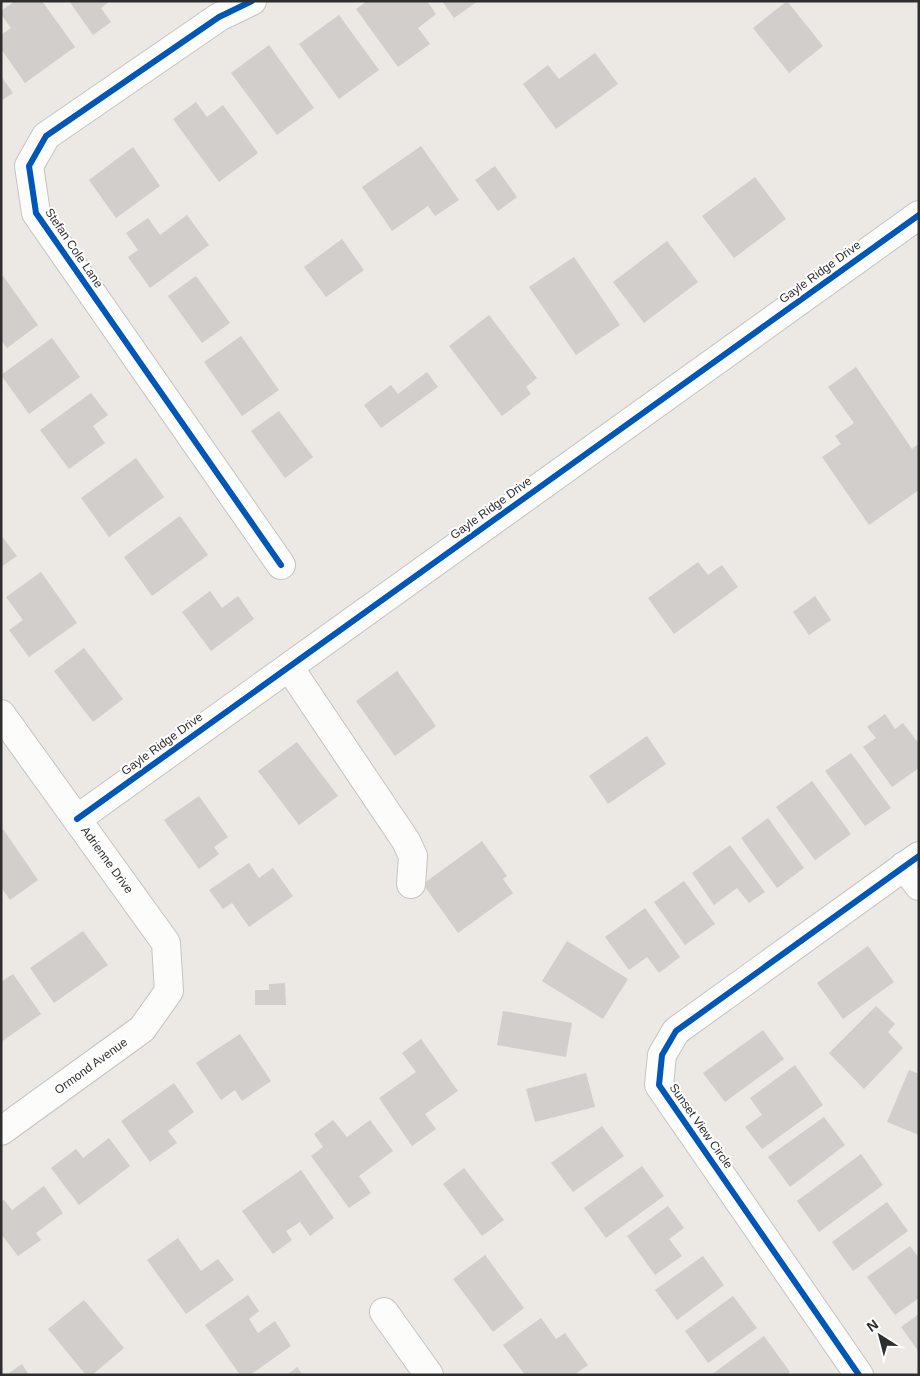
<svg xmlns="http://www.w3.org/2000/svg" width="920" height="1376" font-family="Helvetica,sans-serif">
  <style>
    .building { fill: #d1cecb }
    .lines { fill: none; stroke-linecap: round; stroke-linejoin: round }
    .minor-casing { stroke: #c5c4c5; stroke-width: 30 }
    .minor { stroke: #fcfcfb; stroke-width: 28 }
    .cycleway-casing { stroke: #fff; stroke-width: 9 }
    .cycleway { stroke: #0057b8; stroke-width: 6 }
    .labels { text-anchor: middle; stroke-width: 4; stroke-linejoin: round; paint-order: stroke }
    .street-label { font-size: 12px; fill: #2e2e2e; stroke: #fff }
  </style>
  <rect width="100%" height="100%" fill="#ece8e4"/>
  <!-- building -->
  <g class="building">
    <path d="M15 1H42L75 47 25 83 1 49V35L11 28 1 14V11Z"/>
    <path d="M69 1H110L101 8 111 22 93 35Z"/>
    <path d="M367 1H427L436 14 418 28 430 44 398 67 356 9Z"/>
    <path d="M442 1H478L454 18Z"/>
    <path d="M787 1 823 46 789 73 753 28Z"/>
    <path d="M339 15 379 70 339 99 299 44Z"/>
    <path d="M269 45 314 108 277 135 231 73Z"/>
    <path d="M595 53 618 84 556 129 523 84 548 65 559 79Z"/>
    <path d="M1 76 13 93 1 101Z"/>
    <path d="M196 102 207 117 223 105 258 153 219 182 173 119Z"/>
    <path d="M421 146 459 200 435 216 428 206 392 231 362 187Z"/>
    <path d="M133 147 160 186 116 218 89 180Z"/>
    <path d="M495 166 517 197 498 211 475 180Z"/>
    <path d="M755 177 786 219 734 258 702 216Z"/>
    <path d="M187 215 209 245 150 288 128 257 138 250 126 233 148 218 160 235Z"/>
    <path d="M342 239 364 270 326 297 304 267Z"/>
    <path d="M667 241 698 282 644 323 613 282Z"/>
    <path d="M574 257 620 325 576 355 529 287Z"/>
    <path d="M3 276 38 325 7 348 1 340V278Z"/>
    <path d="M196 276 230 323 202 343 168 296Z"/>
    <path d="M489 315 537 378 526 387 531 394 502 416 449 346Z"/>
    <path d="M241 336 279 390 242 416 204 362Z"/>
    <path d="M52 338 80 377 29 414 1 375Z"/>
    <path d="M856 367 912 449 917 445 919 447V490L869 525 822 457 841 444 835 436 854 423 828 387Z"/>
    <path d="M427 372 438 387 381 428 364 405 391 385 398 394Z"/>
    <path d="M91 393 108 415 93 426 105 443 69 469 40 430Z"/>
    <path d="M279 411 313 457 285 478 251 431Z"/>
    <path d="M136 458 164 497 109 537 81 498Z"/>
    <path d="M180 516 208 555 152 596 124 557Z"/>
    <path d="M1 535 17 556 1 567Z"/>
    <path d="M698 562 708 575 722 565 738 587 674 634 648 598Z"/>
    <path d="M41 572 77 623 29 657 9 630 23 620 6 597Z"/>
    <path d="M210 591 222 608 238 596 254 619 211 651 182 612Z"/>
    <path d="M815 596 831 620 809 635 793 612Z"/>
    <path d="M84 648 123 699 93 722 54 671Z"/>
    <path d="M397 671 436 726 395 756 356 701Z"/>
    <path d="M885 714 895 729 903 723 919 744V768L892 787 863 747 876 738 867 727Z"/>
    <path d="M647 736 666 764 608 804 589 776Z"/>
    <path d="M297 742 338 796 299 825 258 771Z"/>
    <path d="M851 753 891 808 865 826 825 771Z"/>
    <path d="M812 781 851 834 815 860 776 807Z"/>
    <path d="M199 796 228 837 214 847 219 854 199 869 164 820Z"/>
    <path d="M768 818 804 868 777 888 741 838Z"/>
    <path d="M3 829 38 880 10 900 1 887V831Z"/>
    <path d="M482 841 507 876 503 879 513 893 458 933 423 884Z"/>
    <path d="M730 845 765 892 749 903 737 888 714 905 692 873Z"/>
    <path d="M249 863 259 878 273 868 293 896 249 927 232 903 223 909 209 890Z"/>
    <path d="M684 881 715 924 685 945 654 902Z"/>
    <path d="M645 908 680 957 659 973 647 957 629 970 605 937Z"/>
    <path d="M83 931 108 965 54 1003 30 968Z"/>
    <path d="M567 941 628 979 603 1019 542 981Z"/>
    <path d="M868 946 894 982 843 1019 817 983Z"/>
    <path d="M13 974 41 1014 1 1042V982Z"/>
    <path d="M285 983 286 1005H255V990H269V984Z"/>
    <path d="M876 1006 895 1024 888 1032 903 1048 864 1089 829 1053Z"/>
    <path d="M503 1011 572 1023 566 1057 497 1045Z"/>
    <path d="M763 1030 784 1059 725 1102 703 1073Z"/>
    <path d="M240 1034 271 1081 242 1101 235 1090 221 1100 196 1063Z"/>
    <path d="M421 1039 458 1091 425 1114 436 1129 412 1146 379 1098 416 1072 402 1053Z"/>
    <path d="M795 1065 823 1105 762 1149 745 1127 762 1115 750 1098Z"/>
    <path d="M909 1070 919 1074V1135L887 1122Z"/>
    <path d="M586 1073 595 1107 535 1122 526 1089Z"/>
    <path d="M174 1083 194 1112 168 1131 177 1143 150 1162 121 1121Z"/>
    <path d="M824 1117 845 1145 790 1187 768 1157Z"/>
    <path d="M333 1120 347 1137 370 1120 393 1151 359 1176 371 1193 349 1208 311 1156 323 1147 314 1134Z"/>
    <path d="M602 1126 624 1156 573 1192 551 1163Z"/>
    <path d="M109 1138 130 1166 79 1205 51 1168 76 1149 83 1158Z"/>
    <path d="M861 1154 883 1185 819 1232 797 1201Z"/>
    <path d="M642 1166 664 1196 606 1238 584 1208Z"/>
    <path d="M464 1168 504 1220 482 1236 443 1184Z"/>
    <path d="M301 1170 334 1218 310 1236 300 1222 286 1231 292 1240 273 1254 242 1211Z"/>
    <path d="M44 1186 63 1213 36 1233 41 1240 18 1256 1 1234V1202L4 1200 12 1210Z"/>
    <path d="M887 1202 908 1231 853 1271 832 1242Z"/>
    <path d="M668 1206 684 1228 669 1239 682 1256 655 1275 627 1236Z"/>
    <path d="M178 1238 201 1271 218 1259 234 1280 186 1314 147 1260Z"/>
    <path d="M910 1246 919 1258V1298L895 1315 867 1277Z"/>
    <path d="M485 1255 524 1308 493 1332 453 1279Z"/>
    <path d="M703 1256 724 1285 677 1320 655 1290Z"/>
    <path d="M248 1295 259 1311 249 1319 258 1333 275 1321 291 1346 250 1375H240L205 1325Z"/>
    <path d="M733 1296 757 1328 708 1363 685 1331Z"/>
    <path d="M84 1300 124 1348 92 1375H86L48 1329Z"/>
    <path d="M919 1314V1352L901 1327Z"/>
    <path d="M541 1318 556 1339 565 1333 588 1365 574 1375H525L503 1345Z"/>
    <path d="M764 1336 790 1372 787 1375H711Z"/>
    <path d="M22 1364 29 1375H6Z"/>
    <path d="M297 1367 303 1375H287Z"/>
  </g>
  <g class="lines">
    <defs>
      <g id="minor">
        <path d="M252 1 219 17 46 136 29 166 36 213 281 565"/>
        <path d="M289 667 406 841 413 856 411 884"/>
        <path d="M1 714 166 943 169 991 142 1029 1 1131"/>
        <path d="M77 819 919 215"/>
        <path d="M904 866 919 886"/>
        <path d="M384 1312 429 1375"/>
        <path d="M859 1375 659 1085 662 1055 676 1031 919 856"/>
      </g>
    </defs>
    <!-- minor casing -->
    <use href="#minor" class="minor-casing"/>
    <!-- minor -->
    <use href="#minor" class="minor"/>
    <defs>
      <g id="cycleway">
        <path d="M252 1 219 17 46 136 29 166 36 213 281 565"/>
        <path d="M77 819 919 215"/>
        <path d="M859 1375 659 1085 662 1055 676 1031 919 856"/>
      </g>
    </defs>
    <!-- cycleway casing -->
    <use href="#cycleway" class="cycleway-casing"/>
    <!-- cycleway -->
    <use href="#cycleway" class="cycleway"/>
  </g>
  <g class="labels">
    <!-- street labels -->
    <g class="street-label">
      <text transform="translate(74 248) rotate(56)" y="4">Stefan Cole Lane</text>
      <text transform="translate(820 272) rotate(-36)" y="4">Gayle Ridge Drive</text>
      <text transform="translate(491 508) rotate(-36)" y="4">Gayle Ridge Drive</text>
      <text transform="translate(162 744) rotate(-36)" y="4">Gayle Ridge Drive</text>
      <text transform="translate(107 860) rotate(54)" y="4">Adrienne Drive</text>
      <text transform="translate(91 1066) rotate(-36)" y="4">Ormond Avenue</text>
      <text transform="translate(701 1126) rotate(55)" y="4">Sunset View Circle</text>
    </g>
  </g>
  <!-- border -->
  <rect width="920" height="1376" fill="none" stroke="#2e2e2e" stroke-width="5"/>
  <!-- north arrow -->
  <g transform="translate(880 1336) rotate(324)" stroke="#ffffff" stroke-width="4" paint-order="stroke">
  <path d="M0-4L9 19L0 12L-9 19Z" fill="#2e2e2e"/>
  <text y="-8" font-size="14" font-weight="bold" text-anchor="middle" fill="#2e2e2e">N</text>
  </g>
</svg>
